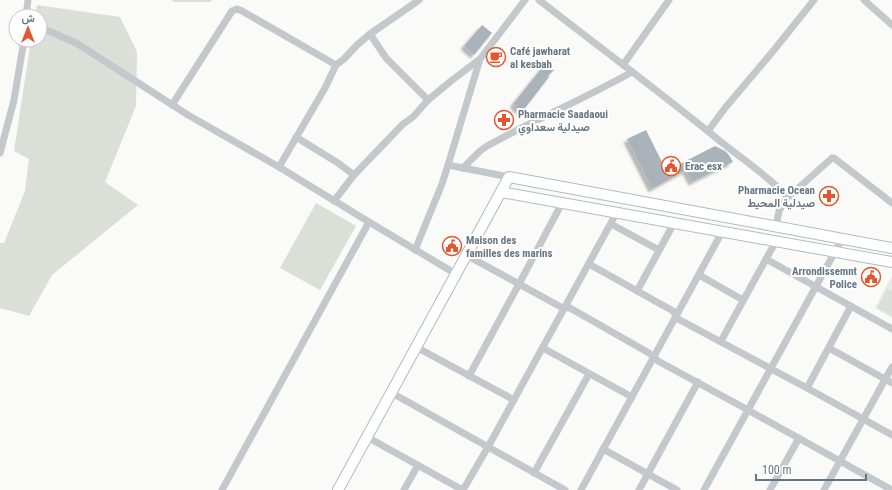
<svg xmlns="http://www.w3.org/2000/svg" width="892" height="490" font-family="'Roboto Condensed',Vazirmatn,sans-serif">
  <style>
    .built { fill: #e8e9e9 }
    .green { fill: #dadfd7 }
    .building { fill: #aab3b9; filter: url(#shadow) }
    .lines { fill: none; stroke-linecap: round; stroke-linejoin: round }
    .secondary-casing { stroke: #b3babf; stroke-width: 12 }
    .street { stroke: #c3c8cc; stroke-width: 7 }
    .secondary { stroke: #fff; stroke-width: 10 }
    .labels { text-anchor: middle; stroke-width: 4; stroke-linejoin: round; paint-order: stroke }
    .poi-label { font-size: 11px; font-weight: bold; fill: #657683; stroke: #fff; text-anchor: start }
  </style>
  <defs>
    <filter id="shadow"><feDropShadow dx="-3.5" dy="3.5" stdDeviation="1" flood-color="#0004"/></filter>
  </defs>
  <rect width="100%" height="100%" fill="#fafaf8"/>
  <!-- built -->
  <path class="built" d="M891 277H892V318L875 308Z"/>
  <!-- green -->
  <g class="green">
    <path d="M172 0H212L210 2H173Z"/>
    <path d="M37 5 120 17 137 52 136 106 105 182 138 205 52 275 29 316 0 308V243H4L25 191 29 159 14 151 31 40H40V16H35Z"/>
    <path d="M316 203 356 226 320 290 280 268Z"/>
    <path d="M887 289 892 291V316L877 308Z"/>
  </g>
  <!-- building -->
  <g class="building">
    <path d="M482 25 492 33 474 55 464 46Z"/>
    <path d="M545 64 554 70 548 76 549 77 522 112 515 107 516 106 513 104Z"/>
    <path d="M646 130 665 168 673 165 674 167 715 146 725 151 729 155 733 162 692 182 686 170 652 189 627 139Z"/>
  </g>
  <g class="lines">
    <defs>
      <g id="secondary">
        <path d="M501 192 892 262"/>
        <path d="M338 490 456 274 509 177 892 248"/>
      </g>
    </defs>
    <!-- secondary casing -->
    <use href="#secondary" class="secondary-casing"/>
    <!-- street -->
    <g class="street">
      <path d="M539 0C598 46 657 90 715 137 739 157 766 174 788 197"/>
      <path d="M864 0 892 25"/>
      <path d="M26 16 28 0"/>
      <path d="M40 27 78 44 188 115 279 167 369 222 456 274"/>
      <path d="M370 34 386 58 428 100"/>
      <path d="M623 65 669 0"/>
      <path d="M172 105 232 11 237 9 242 11 336 65"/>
      <path d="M708 131 725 108 774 50 814 0"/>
      <path d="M296 137 338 163 354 175"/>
      <path d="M0 153 14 100 24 40"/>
      <path d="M448 165 509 177"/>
      <path d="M279 167 325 88 336 65 344 59 357 45 370 34 419 0"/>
      <path d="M463 168 480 151 487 146C534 120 584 99 632 72"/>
      <path d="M334 201 354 175 403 124 413 117 428 100 451 81 480 59"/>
      <path d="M611 224 659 250"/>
      <path d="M776 226 779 211 785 200 832 158H834L892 203"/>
      <path d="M415 250 442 184 448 165 480 59 525 0"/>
      <path d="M466 255 561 307 570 308 649 353 658 361 748 410 892 490"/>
      <path d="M766 259 892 329"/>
      <path d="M589 264 673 311 678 319 807 388 892 435"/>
      <path d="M699 275 743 300"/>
      <path d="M637 291 674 223"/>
      <path d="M721 341 776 241"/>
      <path d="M416 347 514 400"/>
      <path d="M543 348 632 397"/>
      <path d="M829 348 892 383"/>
      <path d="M469 376 519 284 562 203"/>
      <path d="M807 388 851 306"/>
      <path d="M392 393 565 490"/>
      <path d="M367 437 459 488 462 490"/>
      <path d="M603 449 677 490"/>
      <path d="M534 473 589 374"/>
      <path d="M222 490 369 222"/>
      <path d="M404 490 418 465"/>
      <path d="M463 490 488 447 617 212"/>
      <path d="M581 490 722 232"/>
      <path d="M639 490 698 382"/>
      <path d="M704 490 842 239"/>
      <path d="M770 490 799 438"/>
      <path d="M824 490 892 367"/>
    </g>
    <!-- secondary -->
    <use href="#secondary" class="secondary"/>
  </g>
  <!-- icons -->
  <defs>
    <symbol id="cafe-ring" viewBox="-11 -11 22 22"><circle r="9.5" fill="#fff" stroke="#e4572e" stroke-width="1.5"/><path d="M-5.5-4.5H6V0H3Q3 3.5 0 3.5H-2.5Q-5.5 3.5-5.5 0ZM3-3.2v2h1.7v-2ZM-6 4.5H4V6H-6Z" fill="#e4572e"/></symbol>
    <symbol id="pharmacy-ring" viewBox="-11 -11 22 22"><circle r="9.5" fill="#fff" stroke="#e4572e" stroke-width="1.5"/><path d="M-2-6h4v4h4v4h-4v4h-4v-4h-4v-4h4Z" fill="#e4572e"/></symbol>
    <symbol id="civic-ring" viewBox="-11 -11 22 22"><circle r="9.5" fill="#fff" stroke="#e4572e" stroke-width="1.5"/><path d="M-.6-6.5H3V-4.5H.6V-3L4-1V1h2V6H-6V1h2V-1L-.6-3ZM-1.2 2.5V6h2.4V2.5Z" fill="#e4572e"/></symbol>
  </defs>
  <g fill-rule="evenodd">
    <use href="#cafe-ring" x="485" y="46" width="22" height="22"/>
    <use href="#pharmacy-ring" x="493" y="109" width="22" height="22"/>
    <use href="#civic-ring" x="660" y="155" width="22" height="22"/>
    <use href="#pharmacy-ring" x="818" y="185" width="22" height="22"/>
    <use href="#civic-ring" x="441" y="235" width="22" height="22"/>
    <use href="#civic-ring" x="860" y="266" width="22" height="22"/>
  </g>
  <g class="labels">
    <!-- poi labels -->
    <g class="poi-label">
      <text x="510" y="55">Café jawharat<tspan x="510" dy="13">al kesbah</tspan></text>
      <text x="518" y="118">Pharmacie Saadaoui<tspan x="518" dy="13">صيدلية سعداوي</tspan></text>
      <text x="685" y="170">Erac esx</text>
      <text x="815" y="194" text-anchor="end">Pharmacie Ocean<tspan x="815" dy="13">صيدلية المحيط</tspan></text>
      <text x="466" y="244">Maison des<tspan x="466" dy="13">familles des marins</tspan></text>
      <text x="857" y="275" text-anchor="end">Arrondissemnt<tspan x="857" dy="13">Police</tspan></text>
    </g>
  </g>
  <!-- north arrow -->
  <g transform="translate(28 28)"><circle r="19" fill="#ffffff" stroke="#c1c8cd"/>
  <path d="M0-3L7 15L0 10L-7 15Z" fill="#e4572e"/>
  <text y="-6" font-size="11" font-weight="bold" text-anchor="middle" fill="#657683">ش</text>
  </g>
  <!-- scale -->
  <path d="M756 474v6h110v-6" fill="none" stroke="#657683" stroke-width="2"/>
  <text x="762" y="474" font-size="12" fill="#657683" stroke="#ffffff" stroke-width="3" paint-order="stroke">100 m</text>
</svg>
